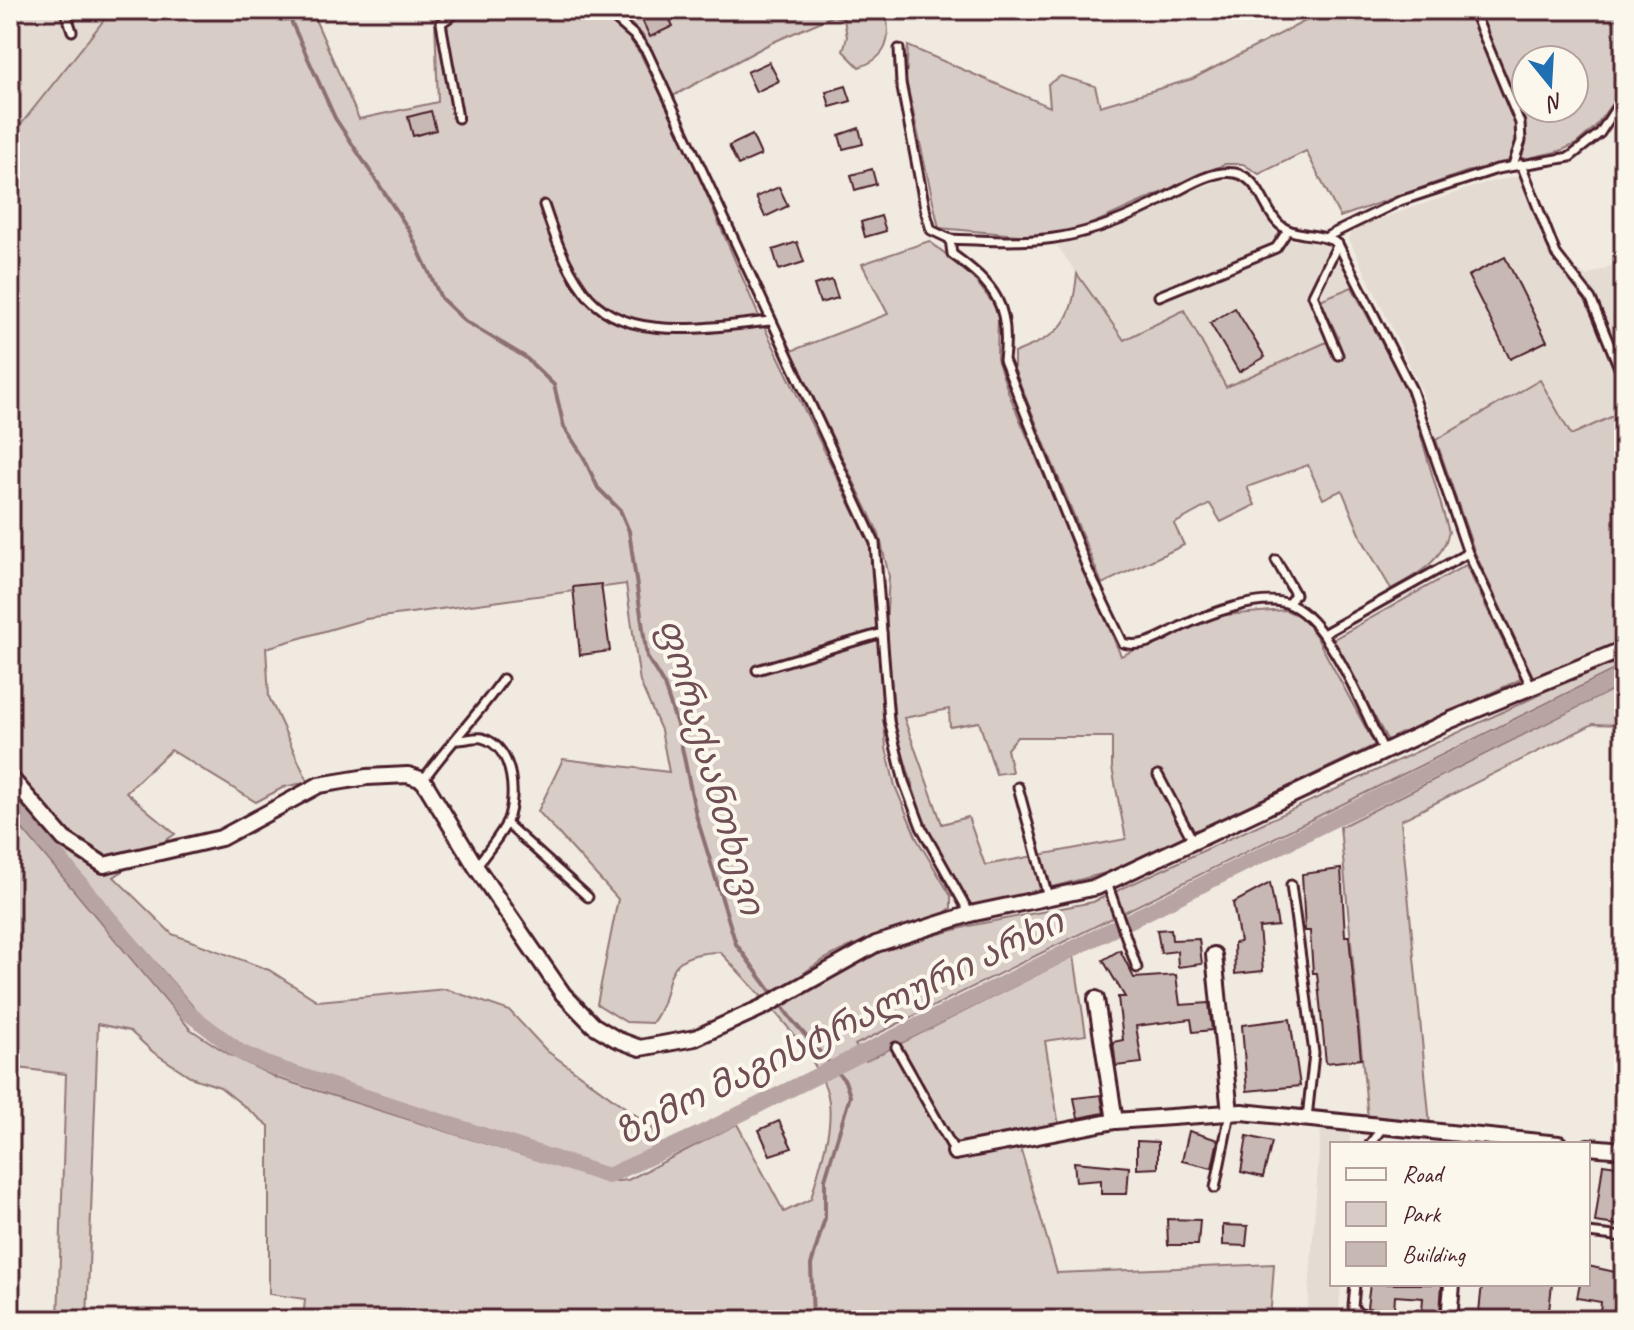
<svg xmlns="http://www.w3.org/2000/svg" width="1634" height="1330" font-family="Caveat,'Noto Sans Georgian',sans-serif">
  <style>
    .built { fill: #e4dbd2 }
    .green { fill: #d8ccc6; stroke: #917678; stroke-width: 2; fill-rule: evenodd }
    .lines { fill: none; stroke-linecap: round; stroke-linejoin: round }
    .stream { stroke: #8c6f72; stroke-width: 4 }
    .canal { stroke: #b8a4a2; stroke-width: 16 }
    .building { fill: #c8b8b3; stroke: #4a1f2b; stroke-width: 2 }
    .lane-casing { stroke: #4a1f2b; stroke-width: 13 }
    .street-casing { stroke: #4a1f2b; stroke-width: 20 }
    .lane { stroke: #fbf7ec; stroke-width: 7 }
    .street { stroke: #fbf7ec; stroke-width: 14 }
    .labels { text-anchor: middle; stroke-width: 8; stroke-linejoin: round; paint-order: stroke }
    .water-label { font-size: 36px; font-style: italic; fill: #704e55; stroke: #fbf7ec }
  </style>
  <rect width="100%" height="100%" fill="#f0eae0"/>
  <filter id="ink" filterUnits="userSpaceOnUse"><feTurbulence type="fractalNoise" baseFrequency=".0125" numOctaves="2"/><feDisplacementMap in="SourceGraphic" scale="16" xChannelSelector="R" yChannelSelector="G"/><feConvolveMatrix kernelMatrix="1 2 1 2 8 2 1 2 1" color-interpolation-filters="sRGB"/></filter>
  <g filter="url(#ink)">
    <!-- built -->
    <g class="built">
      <path d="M10 10H112L10 138Z"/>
      <path d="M1528 174 1567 264 1587 276 1624 260V411L1571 435 1540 380 1436 440 1422 391 1349 239 1353 228 1485 183Z"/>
      <path d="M1237 180 1248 187 1274 231 1291 240 1320 243 1333 250 1352 287 1320 300 1338 337 1225 387 1184 311 1124 341 1057 245 1110 232 1189 191 1220 181Z"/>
      <path d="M1321 1127 1350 1129V1144H1332V1284H1341L1338 1320H1307Z"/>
    </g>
    <!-- green -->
    <g class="green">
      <path d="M112 10H311L359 119 438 102 435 20 451 10H597L629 38 641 55 681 135 758 314 871 547 886 748 895 786 917 839 951 896V908L944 913C896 929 823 949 789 987L846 967 883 949 973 925 1093 902 1541 694 1475 553 1436 440 1540 380 1571 435 1624 411V665L855 1045 866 1061 1074 956 1086 1035 1045 1041 1059 1126 1016 1133 1057 1273 1274 1264 1270 1320H695L694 1314 635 1320H303L305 1299 269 1294V1126L220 1087 193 1078 153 1052 130 1031 98 1024 87 1320H58L66 1074 10 1067V814L190 1029 230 1055 277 1078 607 1182 628 1180 737 1124 784 1212 811 1199C818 1169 833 1133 829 1102 825 1059 750 984 720 952 652 953 679 990 652 1023L626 1022 597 1004 618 899 538 811 563 759 669 772 661 730 640 682 626 584 366 619 266 648 269 697 308 782 284 787 256 802 171 750 126 792 175 834 114 877 172 934 269 970 318 1001 446 989 510 1011 547 1051 652 1127 663 1148 621 1168 602 1170 239 1048 206 1022 10 792V138Z"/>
      <path d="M616 10H885C892 39 888 58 859 67L843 51 847 37 844 19 833 16 771 43 673 96 644 36Z"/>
      <path d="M1327 10H1624V87L1594 128 1576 144 1560 151 1466 172 1340 217 1306 151 1259 174 1243 164H1225L1076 231 1031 236 939 228 906 80 908 46 1050 107 1048 84 1061 76 1095 86 1100 106 1192 79ZM1526 60H1574V108H1526Z"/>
      <path d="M929 241 969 272 998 310 997 359 1009 394 1121 656 1213 616 1285 610 1302 617 1316 636 1375 745 1109 872 976 907 970 903 926 829 896 732 886 626 889 576 879 534 791 351 888 314 862 264ZM949 709 950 727 979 722 996 774 1012 772 1007 749 1017 737H1112V768L1126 839 985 865 968 817 942 824 904 718Z"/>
      <path d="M1077 274 1124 340 1184 310 1226 387 1338 337 1320 300 1352 287 1408 392 1449 532C1441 563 1418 574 1391 589L1362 539 1342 490 1323 499 1308 465 1247 487 1255 505 1221 522 1210 504 1174 524 1184 545 1102 584 1014 369V353C1060 335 1072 325 1077 274Z"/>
      <path d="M1466 565 1521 679 1388 741 1332 640Z"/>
      <path d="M1624 684V725L1593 724 1401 820 1430 1125 1368 1119 1340 827Z"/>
    </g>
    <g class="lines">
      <!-- stream -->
      <path class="stream" d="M286 10 335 118 409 230 441 298 465 321 525 357 554 385 564 427 583 456 598 488 620 510 629 531 647 657 664 685 678 728 696 815 736 944 792 1020 845 1081 850 1096 825 1179V1218L811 1265 813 1320"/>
      <!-- canal -->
      <path class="canal" d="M10 800 187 1012 240 1052 271 1066 608 1176 700 1134 1624 675"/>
    </g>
    <!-- building -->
    <g class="building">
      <path d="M657 10H665L673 26 650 37 641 18Z"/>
      <path d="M769 62 779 81 756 92 747 72Z"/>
      <path d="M846 86 851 101 830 107 826 92Z"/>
      <path d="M431 111 436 130 413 136 408 117Z"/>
      <path d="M859 128 863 144 843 149 839 135Z"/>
      <path d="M752 135 761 155 738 165 729 146Z"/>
      <path d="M872 169 876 184 855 190 851 175Z"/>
      <path d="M779 187 788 206 765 217 756 197Z"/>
      <path d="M881 216 886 231 865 237 861 222Z"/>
      <path d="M797 242 804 262 779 270 773 250Z"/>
      <path d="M1505 257 1547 341 1510 359 1468 276Z"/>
      <path d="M832 280 838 298 820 303 814 285Z"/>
      <path d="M1235 308 1265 357 1239 372 1210 323Z"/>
      <path d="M601 584 610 651 580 655 573 587Z"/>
      <path d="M1341 869 1345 936H1349L1361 1059 1326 1063 1317 973H1313L1310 931H1305L1302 874Z"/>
      <path d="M1270 883 1278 926 1259 928 1263 971 1235 974 1234 943 1240 942 1233 903Z"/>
      <path d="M1171 929 1172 940 1199 939 1202 964 1178 967 1177 951 1161 953 1157 930Z"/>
      <path d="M1120 950 1134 978 1176 975 1180 1005 1209 1003 1212 1030 1193 1032 1191 1019 1136 1026 1142 1063 1116 1066 1113 1042 1123 1040 1118 997H1125L1103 960Z"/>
      <path d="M1290 1019 1300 1086 1247 1091 1242 1025Z"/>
      <path d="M1101 1095 1104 1113 1078 1118 1074 1098Z"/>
      <path d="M779 1121 792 1148 770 1155 759 1130Z"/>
      <path d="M1189 1131 1218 1140 1212 1168 1182 1161Z"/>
      <path d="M1247 1136 1272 1142 1263 1177 1241 1172Z"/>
      <path d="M1137 1141 1158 1142V1168L1137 1169Z"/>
      <path d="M1074 1162 1129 1167 1127 1194H1101V1180L1076 1182Z"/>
      <path d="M1603 1164 1624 1167V1226L1595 1222Z"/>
      <path d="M1167 1219 1200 1220 1198 1245H1168Z"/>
      <path d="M1223 1225 1248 1226 1246 1246 1223 1245Z"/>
      <path d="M1588 1266 1624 1274V1320H1599L1601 1302 1577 1298 1580 1284H1588Z"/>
      <path d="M1370 1284H1442L1440 1313 1422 1311 1423 1298 1395 1296 1394 1310 1367 1308Z"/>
      <path d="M1482 1284H1552L1548 1320 1479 1312Z"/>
    </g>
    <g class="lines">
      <defs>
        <g id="lane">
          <path d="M65 10 72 31"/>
          <path d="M605 10 635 36 647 52 875 543 889 721 904 782 921 827 970 914"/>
          <path d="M1001 10 1002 12"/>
          <path d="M1473 10 1520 123 1521 141 1513 165"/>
          <path d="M899 49 901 83 926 213 931 230 950 239"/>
          <path d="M458 118 441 23 460 10"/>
          <path d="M1521 164 1556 254 1591 299 1624 380"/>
          <path d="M544 205C554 235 564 264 583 290 622 346 713 326 771 321"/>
          <path d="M1328 236 1400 201 1497 169 1570 157 1600 133 1624 96"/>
          <path d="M1159 296 1276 248 1288 230"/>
          <path d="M1338 355 1313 295 1338 244"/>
          <path d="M1276 560 1295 594 1289 603"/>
          <path d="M1323 634 1468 553"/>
          <path d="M757 670 882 633"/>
          <path d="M457 740C464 740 475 737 482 738 515 747 518 801 505 826 497 840 485 854 476 867"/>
          <path d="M1385 753C1365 714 1331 623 1291 605 1263 592 1206 615 1180 627 1162 636 1143 649 1123 643L1088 570 1004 360C1011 306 995 285 952 254L950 239C1034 243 1073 244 1150 206 1173 195 1209 168 1235 173 1258 177 1263 206 1277 222 1292 239 1321 231 1338 244L1412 390 1468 553 1531 686"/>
          <path d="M1158 775 1193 841"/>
          <path d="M423 780C448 745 478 715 503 679"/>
          <path d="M1018 787 1048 897"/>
          <path d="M506 823 588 897"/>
          <path d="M1107 883 1137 968"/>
          <path d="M1291 885 1314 1053 1307 1118"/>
          <path d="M896 1047 955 1152"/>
          <path d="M1370 1144 1383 1127"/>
          <path d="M1215 1188 1230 1113"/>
          <path d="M1588 1233 1624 1237"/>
          <path d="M1355 1284 1353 1307 1359 1314 1410 1320"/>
        </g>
        <g id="street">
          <path d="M10 777 64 839 104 865 221 838 319 785 367 777 408 775 423 780 476 867 563 994 593 1025 616 1039 640 1048 695 1038 763 1007 876 944 970 914 1097 887 1451 720 1624 649"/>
          <path d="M1214 955 1230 1113"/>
          <path d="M1096 999 1115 1121"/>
          <path d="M1588 1147 1624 1150"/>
          <path d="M955 1152 1115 1121 1242 1112 1559 1144"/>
          <path d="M1449 1320 1452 1284"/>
        </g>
      </defs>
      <!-- lane casing -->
      <use href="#lane" class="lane-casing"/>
      <!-- street casing -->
      <use href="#street" class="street-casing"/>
      <!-- lane -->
      <use href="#lane" class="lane"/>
      <!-- street -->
      <use href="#street" class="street"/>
    </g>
  </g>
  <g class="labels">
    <!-- water labels -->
    <g class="water-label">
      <text transform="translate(712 766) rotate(74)" y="13">ფორაქაანთხევი</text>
      <text transform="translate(839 1026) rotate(-26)" y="13">ზემო მაგისტრალური არხი</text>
    </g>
  </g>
  <!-- margin -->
  <rect width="1634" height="1330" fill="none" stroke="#fbf7ec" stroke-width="40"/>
  <rect x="20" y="20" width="1594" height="1290" fill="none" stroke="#4a1f2b" stroke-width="3" filter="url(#ink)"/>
  <!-- legend -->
  <rect x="1330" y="1142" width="260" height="144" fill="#fbf7ec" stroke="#b4a19f" stroke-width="2"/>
  <rect x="1346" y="1168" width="40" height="12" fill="#fbf7ec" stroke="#b4a19f" stroke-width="2"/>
  <text x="1402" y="1182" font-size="24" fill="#4a1f2b">Road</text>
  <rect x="1346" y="1202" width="40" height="24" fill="#d8ccc6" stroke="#b4a19f" stroke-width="2"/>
  <text x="1402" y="1222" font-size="24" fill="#4a1f2b">Park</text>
  <rect x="1346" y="1242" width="40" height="24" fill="#c8b8b3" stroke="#b4a19f" stroke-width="2"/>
  <text x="1402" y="1262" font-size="24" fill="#4a1f2b">Building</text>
  <!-- north arrow -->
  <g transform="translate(1550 84) rotate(162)"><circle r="38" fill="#fbf7ec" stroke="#b4a19f" stroke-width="2"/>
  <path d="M0-6L14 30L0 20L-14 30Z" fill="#1f6fb2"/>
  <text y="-12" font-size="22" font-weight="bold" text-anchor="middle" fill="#4a1f2b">N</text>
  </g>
</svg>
